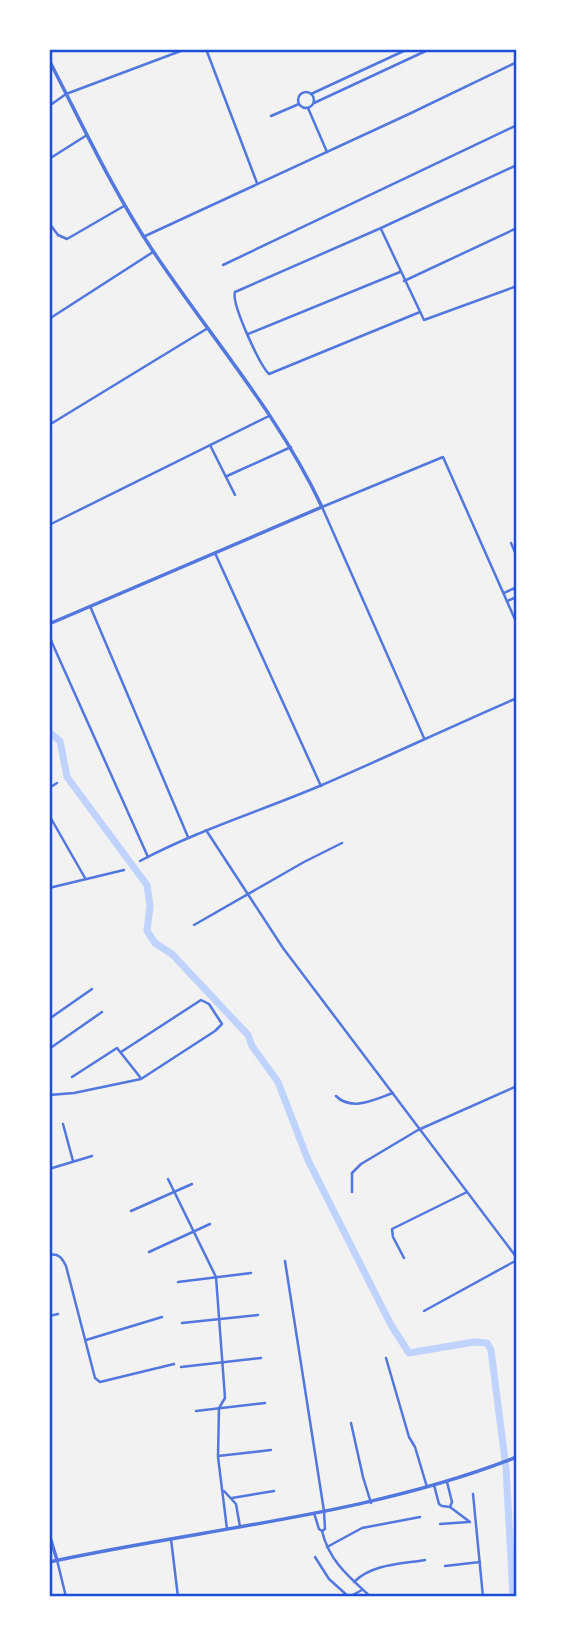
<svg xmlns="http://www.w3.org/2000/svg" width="566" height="1646" font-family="Spectral,serif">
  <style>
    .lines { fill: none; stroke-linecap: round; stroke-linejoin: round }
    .canal { stroke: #bfd3fe; stroke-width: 7 }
    .minor { stroke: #5277de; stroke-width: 2.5 }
    .tertiary { stroke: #5277de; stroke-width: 3.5 }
    .neatline { fill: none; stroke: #1d4ed8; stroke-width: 2.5 }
  </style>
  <rect width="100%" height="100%" fill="#f2f2f2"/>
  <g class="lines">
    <!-- canal -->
    <path class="canal" d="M49 732 60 741 67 777 147 885 150 906 147 931 155 943 172 954 248 1035 252 1046 278 1082 308 1160 391 1325 409 1353 474 1342 487 1343 491 1350 506 1468 513 1597"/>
    <!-- minor -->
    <g class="minor">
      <path d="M206 49 257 183"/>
      <circle cx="306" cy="100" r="8"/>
      <path d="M311 94 408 49"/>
      <path d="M314 103 430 49"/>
      <path d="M49 106 66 94 186 49"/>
      <path d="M308 108 327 152"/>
      <path d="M271 116 299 104"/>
      <path d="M49 159 87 135"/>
      <path d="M49 223 58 235 67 239 124 206"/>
      <path d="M381 229 424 320 517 286"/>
      <path d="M143 237 409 114 517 62"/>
      <path d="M223 265 517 125"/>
      <path d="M404 281 517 228"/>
      <path d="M420 312 269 374C260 365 231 304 235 292L381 228 517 165"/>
      <path d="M49 319 153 252"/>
      <path d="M248 334 400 272"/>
      <path d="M49 425 208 328"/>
      <path d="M210 445 235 495"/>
      <path d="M227 476 291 447"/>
      <path d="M49 525 269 416"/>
      <path d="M511 543 517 557"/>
      <path d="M215 553 321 786"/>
      <path d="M504 593 517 587"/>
      <path d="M507 601 517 597"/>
      <path d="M90 606 188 837"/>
      <path d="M49 636 148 857"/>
      <path d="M424 738 322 507 443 457 517 624"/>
      <path d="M49 788 57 783"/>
      <path d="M49 815 85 878"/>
      <path d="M206 830 283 948 517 1258"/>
      <path d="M140 861C198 830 261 811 322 785 387 757 452 726 517 698"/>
      <path d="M49 888 124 870"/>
      <path d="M194 925 304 862 342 843"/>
      <path d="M49 1019 92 989"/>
      <path d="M49 1049 102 1012"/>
      <path d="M72 1077 117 1048 140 1077"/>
      <path d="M49 1095 74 1093 141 1079 215 1031 222 1024 209 1004 201 1000 121 1052"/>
      <path d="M336 1096C352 1112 375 1099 393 1093"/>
      <path d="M63 1124 73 1161"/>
      <path d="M49 1169 92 1156"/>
      <path d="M168 1179 216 1277 225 1398 219 1408 218 1456 271 1450"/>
      <path d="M352 1192V1173L361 1164 418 1130 517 1086"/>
      <path d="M131 1211 192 1184"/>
      <path d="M149 1252 210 1224"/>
      <path d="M49 1255C59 1253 62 1258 66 1266L95 1378 100 1382 174 1364"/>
      <path d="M404 1258 393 1237 392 1229 467 1192"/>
      <path d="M285 1261 324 1511 325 1529 322 1531"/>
      <path d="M178 1282 251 1273"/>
      <path d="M424 1311 517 1260"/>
      <path d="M49 1316 58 1314"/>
      <path d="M182 1323 258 1315"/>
      <path d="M86 1340 162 1317"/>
      <path d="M386 1358 409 1437 415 1447 427 1487"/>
      <path d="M181 1367 261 1358"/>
      <path d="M196 1411 265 1403"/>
      <path d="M351 1423 363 1477 371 1503"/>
      <path d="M218 1457 227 1529"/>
      <path d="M447 1482 452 1502 450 1507"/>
      <path d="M434 1485 439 1504 442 1506 450 1507 470 1522"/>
      <path d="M224 1491 236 1504 240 1527"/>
      <path d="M473 1494 483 1597"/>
      <path d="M232 1498 274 1491"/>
      <path d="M314 1513 319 1529 322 1531C329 1561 349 1577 371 1597"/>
      <path d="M440 1524 468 1522"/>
      <path d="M171 1539 178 1597"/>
      <path d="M327 1547 362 1528 420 1517"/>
      <path d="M315 1557 329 1579 349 1597"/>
      <path d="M57 1560 66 1597"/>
      <path d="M445 1566 480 1562"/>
      <path d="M354 1582C372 1564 401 1564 425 1560"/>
      <path d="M349 1597 362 1590"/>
    </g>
    <!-- tertiary -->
    <g class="tertiary">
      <path d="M49 60C82 124 112 189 151 248 208 334 278 413 322 507L49 624"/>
      <path d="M49 1534 57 1560"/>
      <path d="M49 1562C205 1528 367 1516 517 1457"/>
    </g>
  </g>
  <!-- border -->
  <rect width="566" height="1646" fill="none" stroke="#ffffff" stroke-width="102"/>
  <rect x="51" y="51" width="464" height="1544" class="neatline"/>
</svg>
